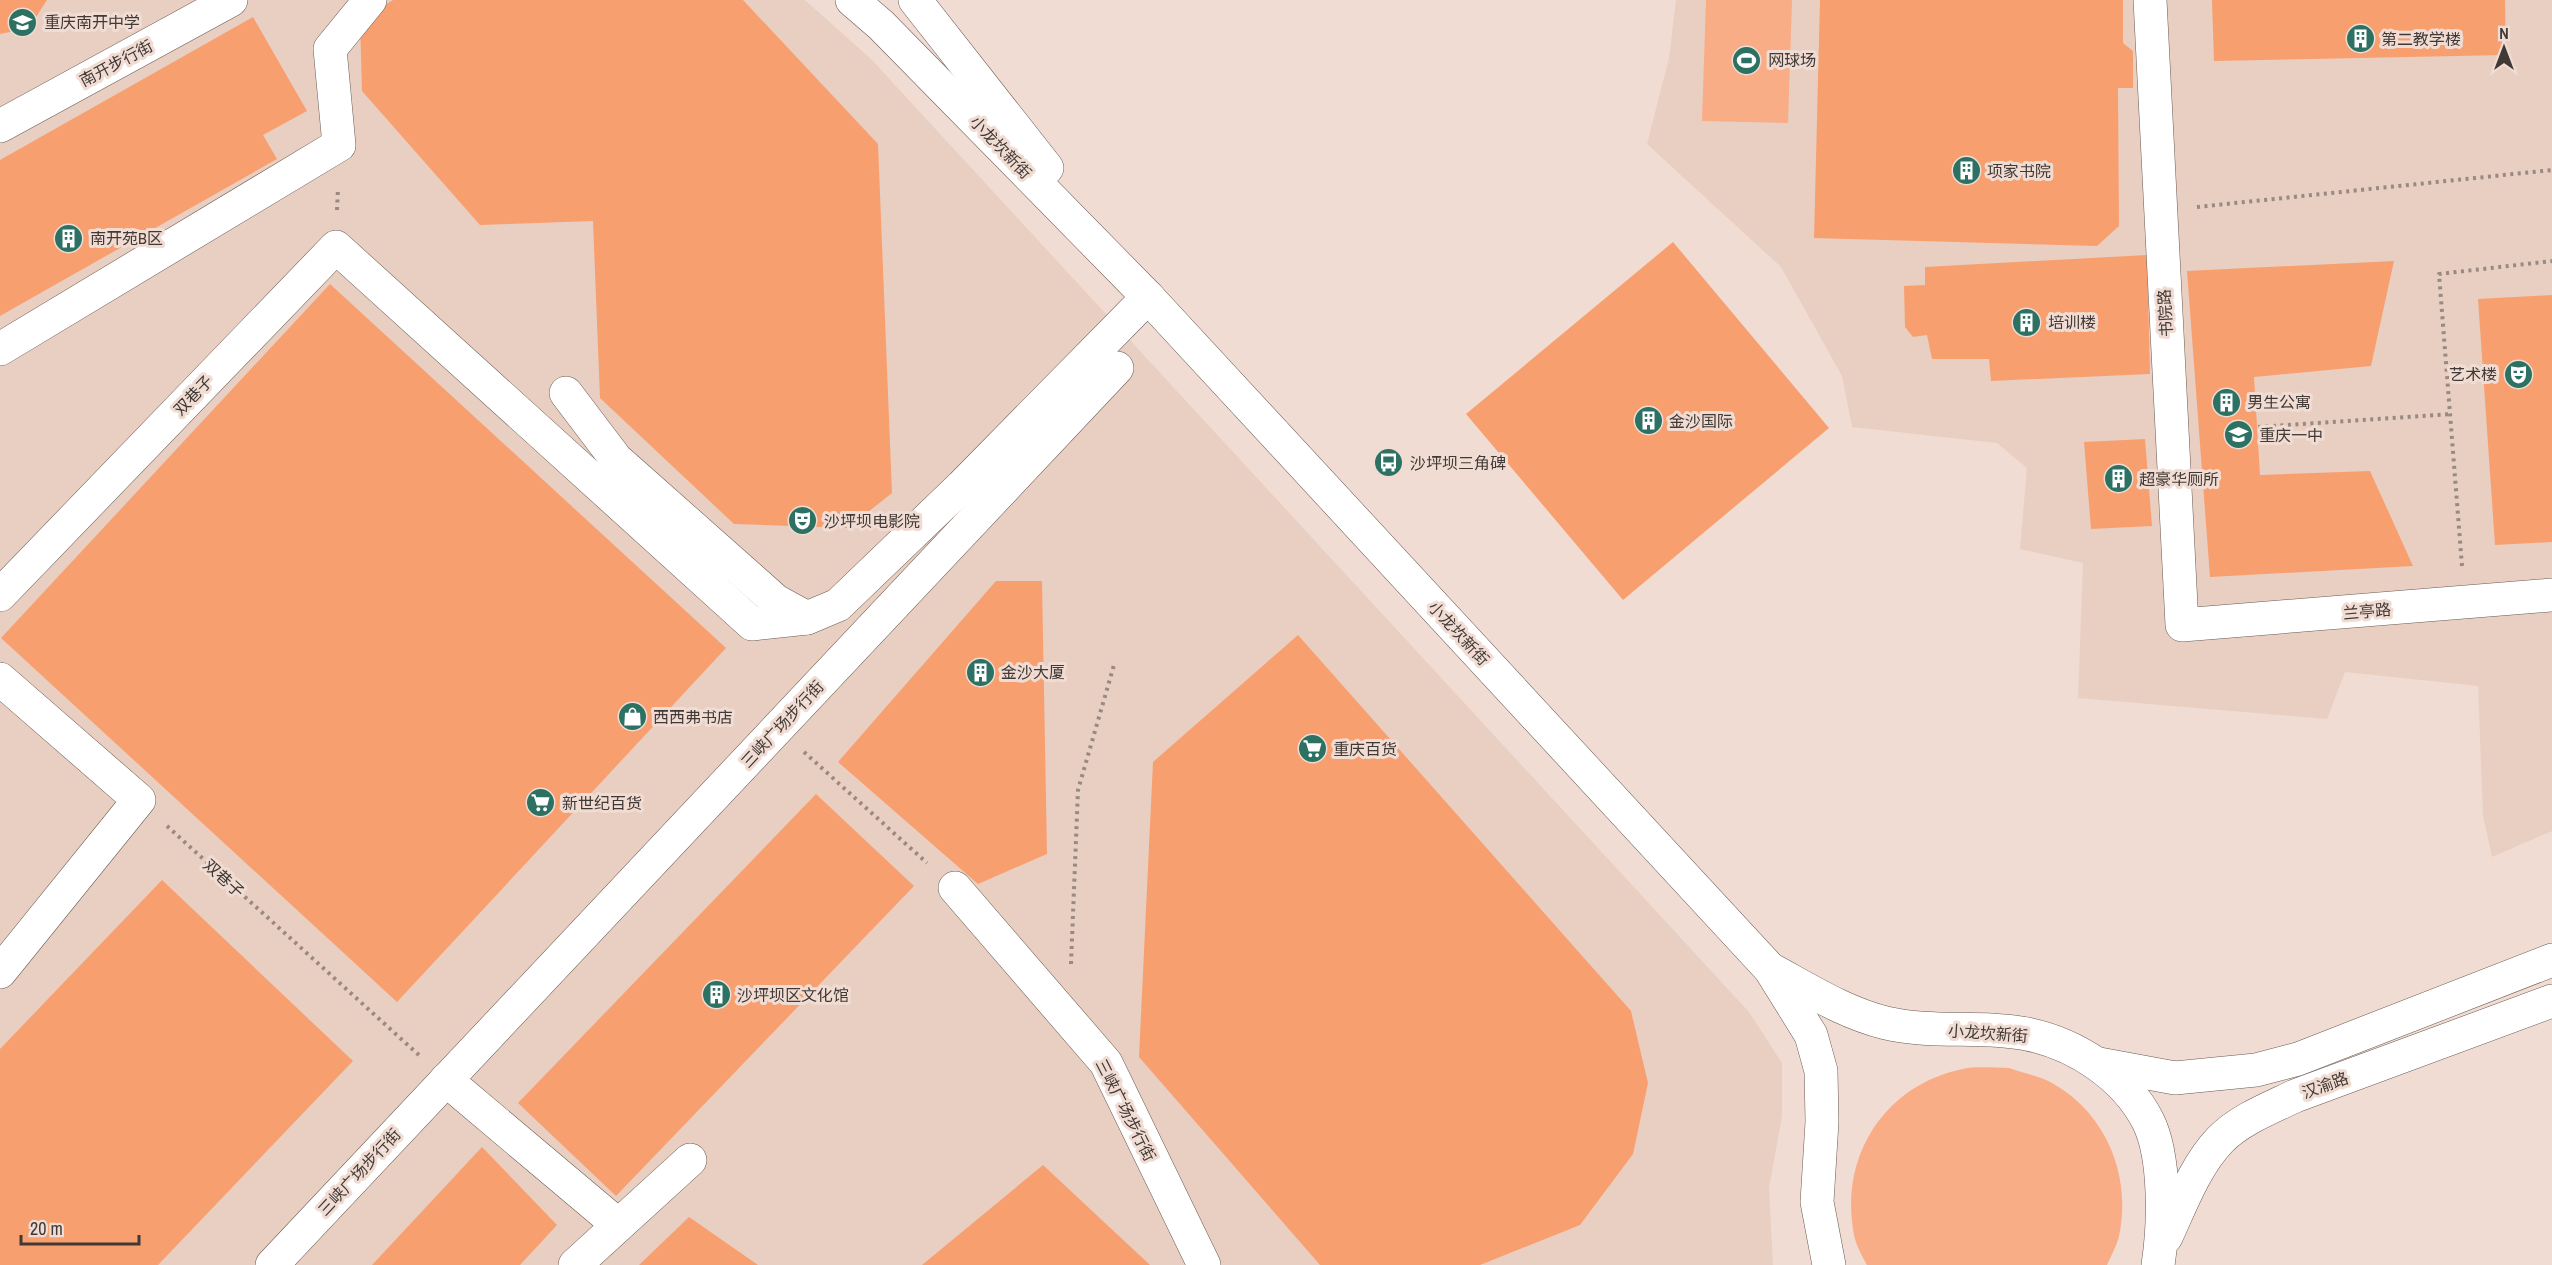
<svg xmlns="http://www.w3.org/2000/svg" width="2552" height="1265" font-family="'Archivo Narrow','Noto Sans SC',sans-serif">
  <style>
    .built { fill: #e9cfc1 }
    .green { fill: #f8ad86 }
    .building { fill: #f89f70 }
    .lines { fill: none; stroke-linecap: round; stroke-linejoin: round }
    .minor-casing { stroke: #6a5a52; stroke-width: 34 }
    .major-casing { stroke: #6a5a52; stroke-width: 34 }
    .path { stroke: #988a83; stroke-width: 4; stroke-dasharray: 3 4.5; stroke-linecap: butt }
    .minor { stroke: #fff; stroke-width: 33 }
    .major { stroke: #fff; stroke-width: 33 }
    .labels { text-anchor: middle; stroke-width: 6; stroke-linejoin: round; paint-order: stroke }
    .poi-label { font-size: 16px; fill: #413935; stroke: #f0dcd3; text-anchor: start }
    .street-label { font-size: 16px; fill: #413935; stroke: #f0dcd3 }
  </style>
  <rect width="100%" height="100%" fill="#f0dcd3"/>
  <!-- built -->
  <g class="built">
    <path d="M0 0H805L871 59 1749 1012 1782 1063V1116L1769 1188 1773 1265H0Z"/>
    <path d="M1676 0H2552V831L2492 857 2483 816 2478 686 2345 672 2327 719 2078 698 2083 563 2020 549 2027 468 1997 443 1852 427 1842 376 1781 267 1647 144 1669 58Z"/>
  </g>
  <!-- green -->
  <g class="green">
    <path d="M1706 0H1792L1788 123 1702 121Z"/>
    <path d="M2009 1068C2023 1073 2039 1076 2052 1083 2106 1113 2132 1176 2119 1236 2117 1245 2111 1256 2107 1265H1867C1862 1256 1856 1245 1854 1235 1839 1157 1884 1085 1963 1069 1977 1066 1994 1068 2009 1068Z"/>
  </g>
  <!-- building -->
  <g class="building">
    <path d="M0 0H47L29 28 0 34Z"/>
    <path d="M393 0H743L878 144 892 493 848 528 734 524 600 398 593 221 480 225 362 91 360 21Z"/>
    <path d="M1820 0H2123V43L2133 51V88H2118L2119 226 2097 246 1814 238Z"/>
    <path d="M2212 0H2505L2506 55 2214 61Z"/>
    <path d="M253 17 307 111 263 135 277 159 0 316V160Z"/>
    <path d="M1673 242 1829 428 1623 600 1466 414Z"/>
    <path d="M2147 255 2150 374 1991 381 1989 359H1932L1927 335 1913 337 1905 327 1904 286 1925 285V267Z"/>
    <path d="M2394 261 2371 366 2254 377 2260 475 2370 471 2413 566 2210 577 2187 271Z"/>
    <path d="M330 284 726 648 397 1002 1 638Z"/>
    <path d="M2552 295V542L2495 545 2478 299Z"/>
    <path d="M2145 439 2152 526 2091 529 2084 442Z"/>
    <path d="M996 581H1042L1047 854 978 884 838 762Z"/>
    <path d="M1298 635 1631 1011 1648 1083 1633 1154 1580 1225 1480 1265H1320L1139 1057 1153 762Z"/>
    <path d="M816 794 914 886 616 1196 518 1103Z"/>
    <path d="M162 880 353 1061 158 1265H0V1049Z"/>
    <path d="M482 1147 557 1225 520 1265H372Z"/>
    <path d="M1043 1165 1150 1265H922Z"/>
    <path d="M689 1217 758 1265H639Z"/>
  </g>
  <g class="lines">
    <defs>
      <g id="minor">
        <path d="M2150 0 2182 625 2552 595"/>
        <path d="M0 126 231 0"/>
        <path d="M0 349 339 145 330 49 370 0"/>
        <path d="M566 393 616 459 776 601 807 618 838 605 962 486 1148 297"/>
        <path d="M0 595 336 247 752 624 807 618"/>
        <path d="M0 679 139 800 0 972"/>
        <path d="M955 888 1106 1063 1204 1265"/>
        <path d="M446 1080 617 1224"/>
        <path d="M272 1265 1117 368"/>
        <path d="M575 1265 690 1160"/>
      </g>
      <g id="major">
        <path d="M852 0 881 25 1148 297 1770 969 1811 1035 1821 1071 1822 1122 1817 1202 1829 1265"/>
        <path d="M915 0 1047 168"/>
        <path d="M1772 970C1809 990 1845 1013 1886 1023 1933 1034 1981 1025 2027 1034 2076 1044 2125 1076 2148 1121 2166 1157 2164 1226 2158 1265"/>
        <path d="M2099 1064 2175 1078 2256 1070 2298 1059 2552 960"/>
        <path d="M2166 1237C2181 1205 2195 1166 2220 1140 2239 1120 2270 1108 2295 1096L2552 1001"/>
      </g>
    </defs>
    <!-- minor casing -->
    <use href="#minor" class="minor-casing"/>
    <!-- major casing -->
    <use href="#major" class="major-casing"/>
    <!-- path -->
    <g class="path">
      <path d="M2197 207 2552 170"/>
      <path d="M337 210 338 188"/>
      <path d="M2258 427 2451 414"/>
      <path d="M2462 566 2439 274 2552 261"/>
      <path d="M804 752 927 863"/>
      <path d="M167 826 421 1057"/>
      <path d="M1071 964 1078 790 1114 665"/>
    </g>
    <!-- minor -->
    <use href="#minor" class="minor"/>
    <!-- major -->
    <use href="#major" class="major"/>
  </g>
  <!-- icons -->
  <defs>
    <symbol id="school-disc" viewBox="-11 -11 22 22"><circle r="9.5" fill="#2d7163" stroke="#f0dcd3"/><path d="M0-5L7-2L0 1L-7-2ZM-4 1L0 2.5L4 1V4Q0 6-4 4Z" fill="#fff"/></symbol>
    <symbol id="building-disc" viewBox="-11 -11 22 22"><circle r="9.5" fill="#2d7163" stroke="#f0dcd3"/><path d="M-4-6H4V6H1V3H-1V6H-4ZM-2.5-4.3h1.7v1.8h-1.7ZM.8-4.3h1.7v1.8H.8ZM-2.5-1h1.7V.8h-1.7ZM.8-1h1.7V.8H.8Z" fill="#fff"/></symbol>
    <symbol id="stadium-disc" viewBox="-11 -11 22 22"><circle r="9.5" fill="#2d7163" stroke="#f0dcd3"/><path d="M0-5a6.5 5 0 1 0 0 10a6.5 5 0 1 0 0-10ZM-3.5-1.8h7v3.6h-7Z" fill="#fff"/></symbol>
    <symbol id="theatre-disc" viewBox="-11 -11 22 22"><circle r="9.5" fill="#2d7163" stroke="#f0dcd3"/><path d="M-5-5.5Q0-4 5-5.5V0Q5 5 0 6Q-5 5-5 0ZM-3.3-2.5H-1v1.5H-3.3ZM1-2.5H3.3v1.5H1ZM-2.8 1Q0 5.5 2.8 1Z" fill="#fff"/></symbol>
    <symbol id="bus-disc" viewBox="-11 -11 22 22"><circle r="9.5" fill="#2d7163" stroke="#f0dcd3"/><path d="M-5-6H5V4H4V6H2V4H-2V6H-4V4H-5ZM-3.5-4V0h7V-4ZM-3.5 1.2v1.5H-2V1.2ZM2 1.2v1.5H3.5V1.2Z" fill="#fff"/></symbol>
    <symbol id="shop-disc" viewBox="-11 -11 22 22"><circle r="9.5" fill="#2d7163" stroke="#f0dcd3"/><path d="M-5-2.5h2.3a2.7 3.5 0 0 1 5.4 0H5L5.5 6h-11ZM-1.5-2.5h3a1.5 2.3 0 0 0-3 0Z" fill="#fff"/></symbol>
    <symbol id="supermarket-disc" viewBox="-11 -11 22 22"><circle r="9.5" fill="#2d7163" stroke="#f0dcd3"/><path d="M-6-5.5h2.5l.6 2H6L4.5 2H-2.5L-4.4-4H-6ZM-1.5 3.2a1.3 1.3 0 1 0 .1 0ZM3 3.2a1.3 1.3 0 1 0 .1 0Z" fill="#fff"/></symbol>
  </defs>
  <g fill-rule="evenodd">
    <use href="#school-disc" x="6" y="6" width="33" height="33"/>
    <use href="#building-disc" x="2344" y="22" width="33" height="33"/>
    <use href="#stadium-disc" x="1730" y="44" width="33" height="33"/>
    <use href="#building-disc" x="1950" y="154" width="33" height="33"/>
    <use href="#building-disc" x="52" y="222" width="33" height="33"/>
    <use href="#building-disc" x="2010" y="306" width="33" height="33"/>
    <use href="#theatre-disc" x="2502" y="358" width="33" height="33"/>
    <use href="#building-disc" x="2210" y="386" width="33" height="33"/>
    <use href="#building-disc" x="1632" y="404" width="33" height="33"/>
    <use href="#school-disc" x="2222" y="418" width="33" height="33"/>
    <use href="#bus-disc" x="1372" y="446" width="33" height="33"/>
    <use href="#building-disc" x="2102" y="462" width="33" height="33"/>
    <use href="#theatre-disc" x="786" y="504" width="33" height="33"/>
    <use href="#building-disc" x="964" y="656" width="33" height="33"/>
    <use href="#shop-disc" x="616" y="700" width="33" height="33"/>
    <use href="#supermarket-disc" x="1296" y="732" width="33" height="33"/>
    <use href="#supermarket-disc" x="524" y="786" width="33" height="33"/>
    <use href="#building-disc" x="700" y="978" width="33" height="33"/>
  </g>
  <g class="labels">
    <!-- poi labels -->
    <g class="poi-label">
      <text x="44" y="28">重庆南开中学</text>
      <text x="2381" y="45">第二教学楼</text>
      <text x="1768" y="66">网球场</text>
      <text x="1987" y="177">项家书院</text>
      <text x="90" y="244">南开苑B区</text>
      <text x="2048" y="328">培训楼</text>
      <text x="2497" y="380" text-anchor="end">艺术楼</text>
      <text x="2247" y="408">男生公寓</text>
      <text x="1669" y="427">金沙国际</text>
      <text x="2259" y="441">重庆一中</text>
      <text x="1410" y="469">沙坪坝三角碑</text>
      <text x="2139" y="485">超豪华厕所</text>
      <text x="824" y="527">沙坪坝电影院</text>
      <text x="1001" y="678">金沙大厦</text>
      <text x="653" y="723">西西弗书店</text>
      <text x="1333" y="755">重庆百货</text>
      <text x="562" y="809">新世纪百货</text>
      <text x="737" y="1001">沙坪坝区文化馆</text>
    </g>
    <!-- street labels -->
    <g class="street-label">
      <text transform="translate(116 63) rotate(-28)" y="6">南开步行街</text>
      <text transform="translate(1001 147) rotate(46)" y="6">小龙坎新街</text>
      <text transform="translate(2165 313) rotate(-93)" y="6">书院路</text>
      <text transform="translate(193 395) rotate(-46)" y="6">双巷子</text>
      <text transform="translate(2367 611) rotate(-5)" y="6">兰亭路</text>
      <text transform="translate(1459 633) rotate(47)" y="6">小龙坎新街</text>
      <text transform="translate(782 724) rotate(-47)" y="6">三峡广场步行街</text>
      <text transform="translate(224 878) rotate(42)" y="6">双巷子</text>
      <text transform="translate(1988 1033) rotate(4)" y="6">小龙坎新街</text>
      <text transform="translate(2325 1085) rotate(-20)" y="6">汉渝路</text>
      <text transform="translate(1126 1110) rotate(63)" y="6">三峡广场步行街</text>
      <text transform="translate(359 1172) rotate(-47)" y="6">三峡广场步行街</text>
    </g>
  </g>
  <!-- north arrow -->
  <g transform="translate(2504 48)" stroke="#f0dcd3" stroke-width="4.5" paint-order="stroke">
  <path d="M0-4.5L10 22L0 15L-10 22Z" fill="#413935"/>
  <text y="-9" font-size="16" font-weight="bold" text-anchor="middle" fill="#413935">N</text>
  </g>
  <!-- scale -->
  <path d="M21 1235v9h118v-9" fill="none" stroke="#413935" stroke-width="3"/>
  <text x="30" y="1235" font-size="18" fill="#413935" stroke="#f0dcd3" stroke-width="4.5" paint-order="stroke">20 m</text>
</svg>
